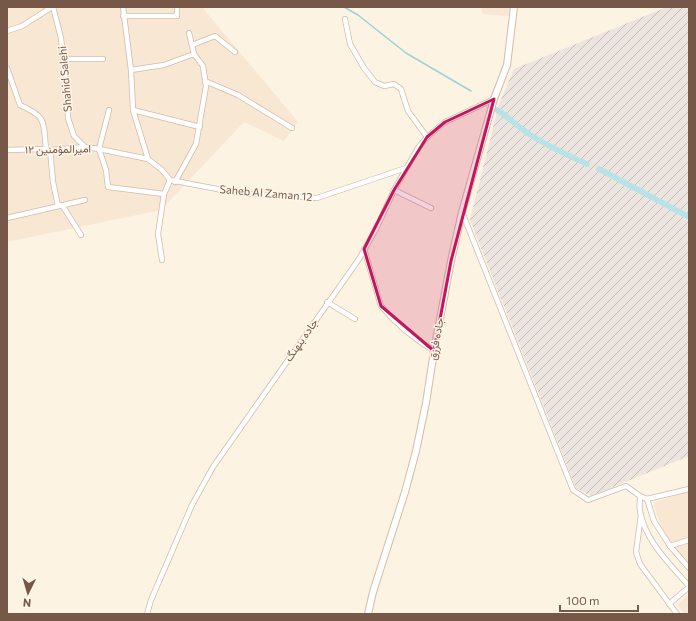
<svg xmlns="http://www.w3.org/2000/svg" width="696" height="621" font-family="Commissioner,Vazirmatn,sans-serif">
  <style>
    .residential { fill: #f8e7d3 }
    .industrial { fill: url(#industrial-furrows) }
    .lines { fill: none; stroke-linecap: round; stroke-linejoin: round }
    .stream { stroke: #9cd2da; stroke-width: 1.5 }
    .canal { stroke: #b6e2e8; stroke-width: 5.5 }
    .street-casing { stroke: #d1bbab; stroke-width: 6 }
    .secondary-casing { stroke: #d5bba8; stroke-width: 8 }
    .street { stroke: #fff; stroke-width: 4.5 }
    .secondary { stroke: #fff; stroke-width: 6 }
    .marked { fill: #c2185b; fill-opacity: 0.2; stroke: #c2185b; stroke-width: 3; stroke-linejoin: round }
    .labels { text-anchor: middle; stroke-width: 3; stroke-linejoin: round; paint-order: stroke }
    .street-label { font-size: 11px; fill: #775747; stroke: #fff6ea }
  </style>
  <defs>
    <pattern id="industrial-furrows" width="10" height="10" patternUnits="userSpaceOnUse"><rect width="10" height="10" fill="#ece4de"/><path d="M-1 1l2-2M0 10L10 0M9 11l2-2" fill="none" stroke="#c4bcb6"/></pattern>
  </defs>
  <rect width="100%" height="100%" fill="#fdf3e3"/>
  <!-- residential -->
  <g class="residential">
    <path d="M7 7H202L298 122 284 141 244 122 161 210 7 242Z"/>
    <path d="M482 7H510L509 16 482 14Z"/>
    <path d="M689 491V566L666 540 653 503Z"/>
    <path d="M689 595V614H684L677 604Z"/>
  </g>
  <!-- industrial -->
  <path class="industrial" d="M667 7H689V456L591 496 576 488 470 220 499 104 514 69Z"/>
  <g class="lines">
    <!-- stream -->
    <path class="stream" d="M344 7 358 15 406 53 471 91"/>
    <!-- canal -->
    <g class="canal">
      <path d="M497 110C509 117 518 127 529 134 548 146 567 155 587 164"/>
      <path d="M599 169 689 217"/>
    </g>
    <defs>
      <g id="street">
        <path d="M53 7 61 38 67 91 68 118 74 136 85 147"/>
        <path d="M123 7 131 70 133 110 148 159"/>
        <path d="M123 16H177V7"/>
        <path d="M345 19 350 44 364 68 375 82 384 86 394 84 401 89 408 111 427 137"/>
        <path d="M7 31 22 26 52 7"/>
        <path d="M192 45 215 36 235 52"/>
        <path d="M64 59H103"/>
        <path d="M7 68 20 105C47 117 43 121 46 149"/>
        <path d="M131 70 164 65 194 54"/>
        <path d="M205 81 238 95 292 128"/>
        <path d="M109 110 99 149 106 170 108 187 164 194"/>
        <path d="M133 110 200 127"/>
        <path d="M7 150 46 149 50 150 85 147 99 149 148 159 162 170 170 180"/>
        <path d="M50 150 53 182 58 206"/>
        <path d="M170 180 238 193 317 198 406 168"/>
        <path d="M175 182 196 144 206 86 203 66 194 54 189 33"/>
        <path d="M394 190 431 208"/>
        <path d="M62 205 81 235"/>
        <path d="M462 212 573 490 588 500 626 486 640 496 647 499"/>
        <path d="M7 218 85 200"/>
        <path d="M364 249 381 306C395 323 415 339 434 351"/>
        <path d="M162 260 158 234 164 194 170 180"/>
        <path d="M327 302 355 319"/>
        <path d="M640 496C640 501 639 507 640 511 645 541 670 564 689 586"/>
        <path d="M647 499 654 521 670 546 689 568"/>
        <path d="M647 499 689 489"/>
        <path d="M641 515 636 552 640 564 677 614"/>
        <path d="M670 546 689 540"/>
        <path d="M669 604 689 587"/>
        <path d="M147 614 151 600 192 505 213 467 359 259 376 229 394 190 418 148 427 137 445 122 494 99"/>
      </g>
      <path id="secondary" d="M368 614 373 592 405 492 416 451 426 403 434 351 451 261 462 212 494 99 507 65 514 7"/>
    </defs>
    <!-- street casing -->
    <use href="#street" class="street-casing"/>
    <!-- secondary casing -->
    <use href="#secondary" class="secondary-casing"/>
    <!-- street -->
    <use href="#street" class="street"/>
    <!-- secondary -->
    <use href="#secondary" class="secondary"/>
  </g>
  <!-- marked area -->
  <path class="marked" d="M494 99 451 261 434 351 381 306 364 249 394 190 427 137 445 122Z"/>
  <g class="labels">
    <!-- street labels -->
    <g class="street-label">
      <text transform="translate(65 79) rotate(-95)" y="4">Shahid Salehi</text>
      <text transform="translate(58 149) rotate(-1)" y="4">امیرالمؤمنین ۱۲</text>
      <text transform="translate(266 193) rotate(5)" y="4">Saheb Al Zaman 12</text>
      <text transform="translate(436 339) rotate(-80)" y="4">جاده فرزق</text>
      <text transform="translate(301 340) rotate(-55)" y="4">جاده بنهنگ</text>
    </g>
  </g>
  <!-- border -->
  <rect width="696" height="621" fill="none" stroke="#775747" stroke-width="16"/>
  <!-- north arrow -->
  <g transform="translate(28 593) rotate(185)" stroke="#fff6ea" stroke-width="3" paint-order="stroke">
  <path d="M0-3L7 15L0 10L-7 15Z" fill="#775747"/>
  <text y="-6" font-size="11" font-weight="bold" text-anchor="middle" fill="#775747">N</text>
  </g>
  <!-- scale -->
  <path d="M560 605v6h78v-6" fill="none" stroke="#775747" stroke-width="2"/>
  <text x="566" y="605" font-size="12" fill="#775747" stroke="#fff6ea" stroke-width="3" paint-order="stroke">100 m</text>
</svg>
